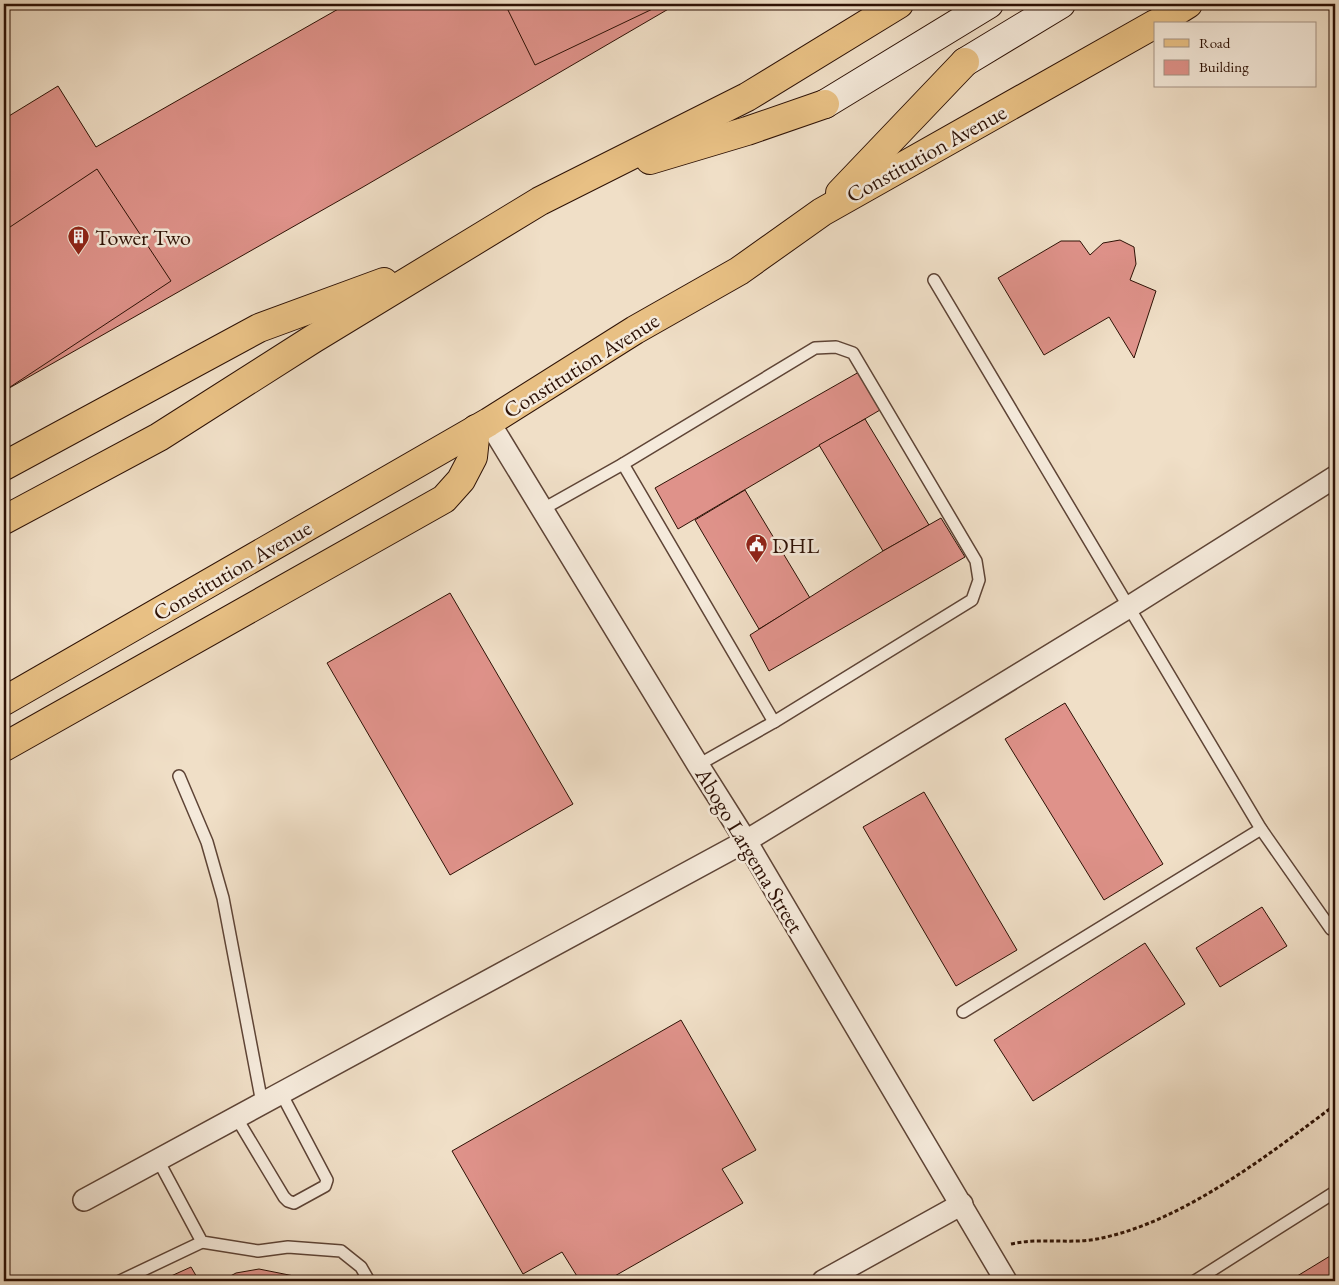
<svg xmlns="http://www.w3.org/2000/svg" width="1339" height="1285" font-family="'EB Garamond',serif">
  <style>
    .building { fill: #df928a; stroke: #2d1105 }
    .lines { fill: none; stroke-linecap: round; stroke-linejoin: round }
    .service-casing { stroke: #5e4436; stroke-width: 14 }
    .minor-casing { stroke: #5e4436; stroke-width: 24 }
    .secondary-casing { stroke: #2d1105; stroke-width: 30 }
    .primary-casing { stroke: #2d1105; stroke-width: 30 }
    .path { stroke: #2d1105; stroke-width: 3; stroke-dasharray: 4 2.5; stroke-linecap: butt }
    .service { stroke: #f5eadb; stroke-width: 11 }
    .minor { stroke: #f5eadb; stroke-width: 21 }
    .secondary { stroke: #f5eadb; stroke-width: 28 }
    .primary { stroke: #e8c084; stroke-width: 28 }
    .labels { text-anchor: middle; stroke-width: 5; stroke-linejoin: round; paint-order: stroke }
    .street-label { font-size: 22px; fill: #2d1105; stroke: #f5eadb }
    .poi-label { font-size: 22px; fill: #2d1105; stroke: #f5eadb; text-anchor: start }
  </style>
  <rect width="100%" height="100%" fill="#f0dfc7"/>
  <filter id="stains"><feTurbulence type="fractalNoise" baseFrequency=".004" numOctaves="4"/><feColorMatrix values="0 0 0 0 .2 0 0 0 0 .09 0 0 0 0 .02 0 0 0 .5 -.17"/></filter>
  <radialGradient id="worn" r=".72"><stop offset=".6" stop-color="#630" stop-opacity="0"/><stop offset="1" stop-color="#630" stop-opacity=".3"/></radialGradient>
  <!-- building -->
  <g class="building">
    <path d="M347 4H677L363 187 4 391V119L58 86 96 147Z"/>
    <path d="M505 4H663L535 65Z"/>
    <path d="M97 169 171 281 4 391V231Z"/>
    <path d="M1120 240 1134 247 1136 264 1130 280 1156 291 1134 358 1109 317 1044 355 998 278 1061 241H1080L1090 255 1103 243Z"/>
    <path d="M859 372 880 410 678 529 655 488Z"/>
    <path d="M865 419 929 525 883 551 819 445Z"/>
    <path d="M745 490 810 598 759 629 695 520Z"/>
    <path d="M941 518 965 557 769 671 750 635 883 551Z"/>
    <path d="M450 593 573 804 450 875 327 663Z"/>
    <path d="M1065 703 1163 864 1104 900 1005 739Z"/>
    <path d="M924 792 1017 950 956 986 863 827Z"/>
    <path d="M1262 907 1287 946 1220 987 1196 948Z"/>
    <path d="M1145 943 1185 1004 1033 1101 994 1040Z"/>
    <path d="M681 1020 756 1150 722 1169 743 1203 606 1281H580L562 1252 523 1274 452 1151Z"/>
    <path d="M1335 1253V1281H1289Z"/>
    <path d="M191 1267 198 1279 211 1281H160Z"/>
    <path d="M259 1269 299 1277 303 1281H221L236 1273Z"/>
  </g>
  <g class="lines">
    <defs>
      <g id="service">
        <path d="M934 280 1261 829 963 1012"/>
        <path d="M623 464 774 722"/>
        <path d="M543 509 623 464 815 348 836 347 853 353 976 561 979 580 972 600 774 722 698 765"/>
        <path d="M179 776 207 842 223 898 262 1103"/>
        <path d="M1261 829 1331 929"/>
        <path d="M236 1117 284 1197 288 1201 294 1203 325 1186 327 1180 281 1093"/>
        <path d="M158 1160 202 1242 258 1251 288 1247 341 1251 361 1267 369 1281"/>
        <path d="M120 1281 202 1242"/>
        <path d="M1195 1281 1335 1192"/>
      </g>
      <g id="minor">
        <path d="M489 422 698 765 746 841 1006 1281"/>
        <path d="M84 1200 746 841 1129 607 1335 477"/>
        <path d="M823 1281 962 1204"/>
      </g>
      <g id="secondary">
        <path d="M965 62 1061 4"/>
        <path d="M825 104 989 4"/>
      </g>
      <g id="primary">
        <path d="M1156 24 1188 4"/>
        <path d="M650 160 747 131 825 104"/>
        <path d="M840 193 965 62"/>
        <path d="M4 466 259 328 384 282"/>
        <path d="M4 520 159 437 313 339 540 201 747 97 899 4"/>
        <path d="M4 701 489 422 635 330 739 271 822 212 1155 24"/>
        <path d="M4 747 444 499 461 480 473 457 476 429"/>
      </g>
    </defs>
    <!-- service casing -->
    <use href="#service" class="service-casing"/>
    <!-- minor casing -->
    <use href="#minor" class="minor-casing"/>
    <!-- secondary casing -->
    <use href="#secondary" class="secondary-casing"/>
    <!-- primary casing -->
    <use href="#primary" class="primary-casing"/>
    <!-- path -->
    <path class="path" d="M1011 1244C1042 1237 1072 1245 1102 1238 1185 1220 1268 1155 1335 1105"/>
    <!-- service -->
    <use href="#service" class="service"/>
    <!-- minor -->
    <use href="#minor" class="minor"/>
    <!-- secondary -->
    <use href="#secondary" class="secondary"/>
    <!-- primary -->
    <use href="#primary" class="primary"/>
  </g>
  <!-- icons -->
  <defs>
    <symbol id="building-pin" viewBox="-11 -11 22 30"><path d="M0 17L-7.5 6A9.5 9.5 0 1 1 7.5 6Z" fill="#8f2418" stroke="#f5eadb"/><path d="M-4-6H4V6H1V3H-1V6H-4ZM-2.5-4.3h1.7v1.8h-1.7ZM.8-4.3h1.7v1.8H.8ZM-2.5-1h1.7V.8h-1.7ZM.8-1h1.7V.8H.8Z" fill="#fff"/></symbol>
    <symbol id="civic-pin" viewBox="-11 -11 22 30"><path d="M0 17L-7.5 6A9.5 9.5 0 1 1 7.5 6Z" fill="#8f2418" stroke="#f5eadb"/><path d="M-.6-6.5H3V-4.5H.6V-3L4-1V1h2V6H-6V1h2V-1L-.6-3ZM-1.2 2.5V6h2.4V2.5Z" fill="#fff"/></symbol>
  </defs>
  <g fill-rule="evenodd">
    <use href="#building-pin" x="66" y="224" width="25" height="34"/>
    <use href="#civic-pin" x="744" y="532" width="25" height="34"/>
  </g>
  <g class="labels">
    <!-- street labels -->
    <g class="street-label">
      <text transform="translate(926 153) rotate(-29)" y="8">Constitution Avenue</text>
      <text transform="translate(581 365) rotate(-32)" y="8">Constitution Avenue</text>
      <text transform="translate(232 570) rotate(-30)" y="8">Constitution Avenue</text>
      <text transform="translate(750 850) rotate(59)" y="8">Abogo Largema Street</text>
    </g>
    <!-- poi labels -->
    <g class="poi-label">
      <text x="95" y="245">Tower Two</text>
      <text x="772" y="553">DHL</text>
    </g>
  </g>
  <!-- margin -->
  <rect width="1339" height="1285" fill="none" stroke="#f0dfc7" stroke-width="20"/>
  <rect x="5" y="5" width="1329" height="1275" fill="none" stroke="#2d1105" stroke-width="2.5"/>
  <rect x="10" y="10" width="1319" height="1265" fill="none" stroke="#2d1105"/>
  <!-- legend -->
  <rect x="1154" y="22" width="162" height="65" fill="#f5eadb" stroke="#a59385"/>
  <rect x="1164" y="39" width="25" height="8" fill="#e8c084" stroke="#a59385"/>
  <text x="1199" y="48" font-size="15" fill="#2d1105">Road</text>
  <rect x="1164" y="60" width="25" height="15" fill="#df928a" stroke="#a59385"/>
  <text x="1199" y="72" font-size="15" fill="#2d1105">Building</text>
  <rect width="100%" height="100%" filter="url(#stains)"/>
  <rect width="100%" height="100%" fill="url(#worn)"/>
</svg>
